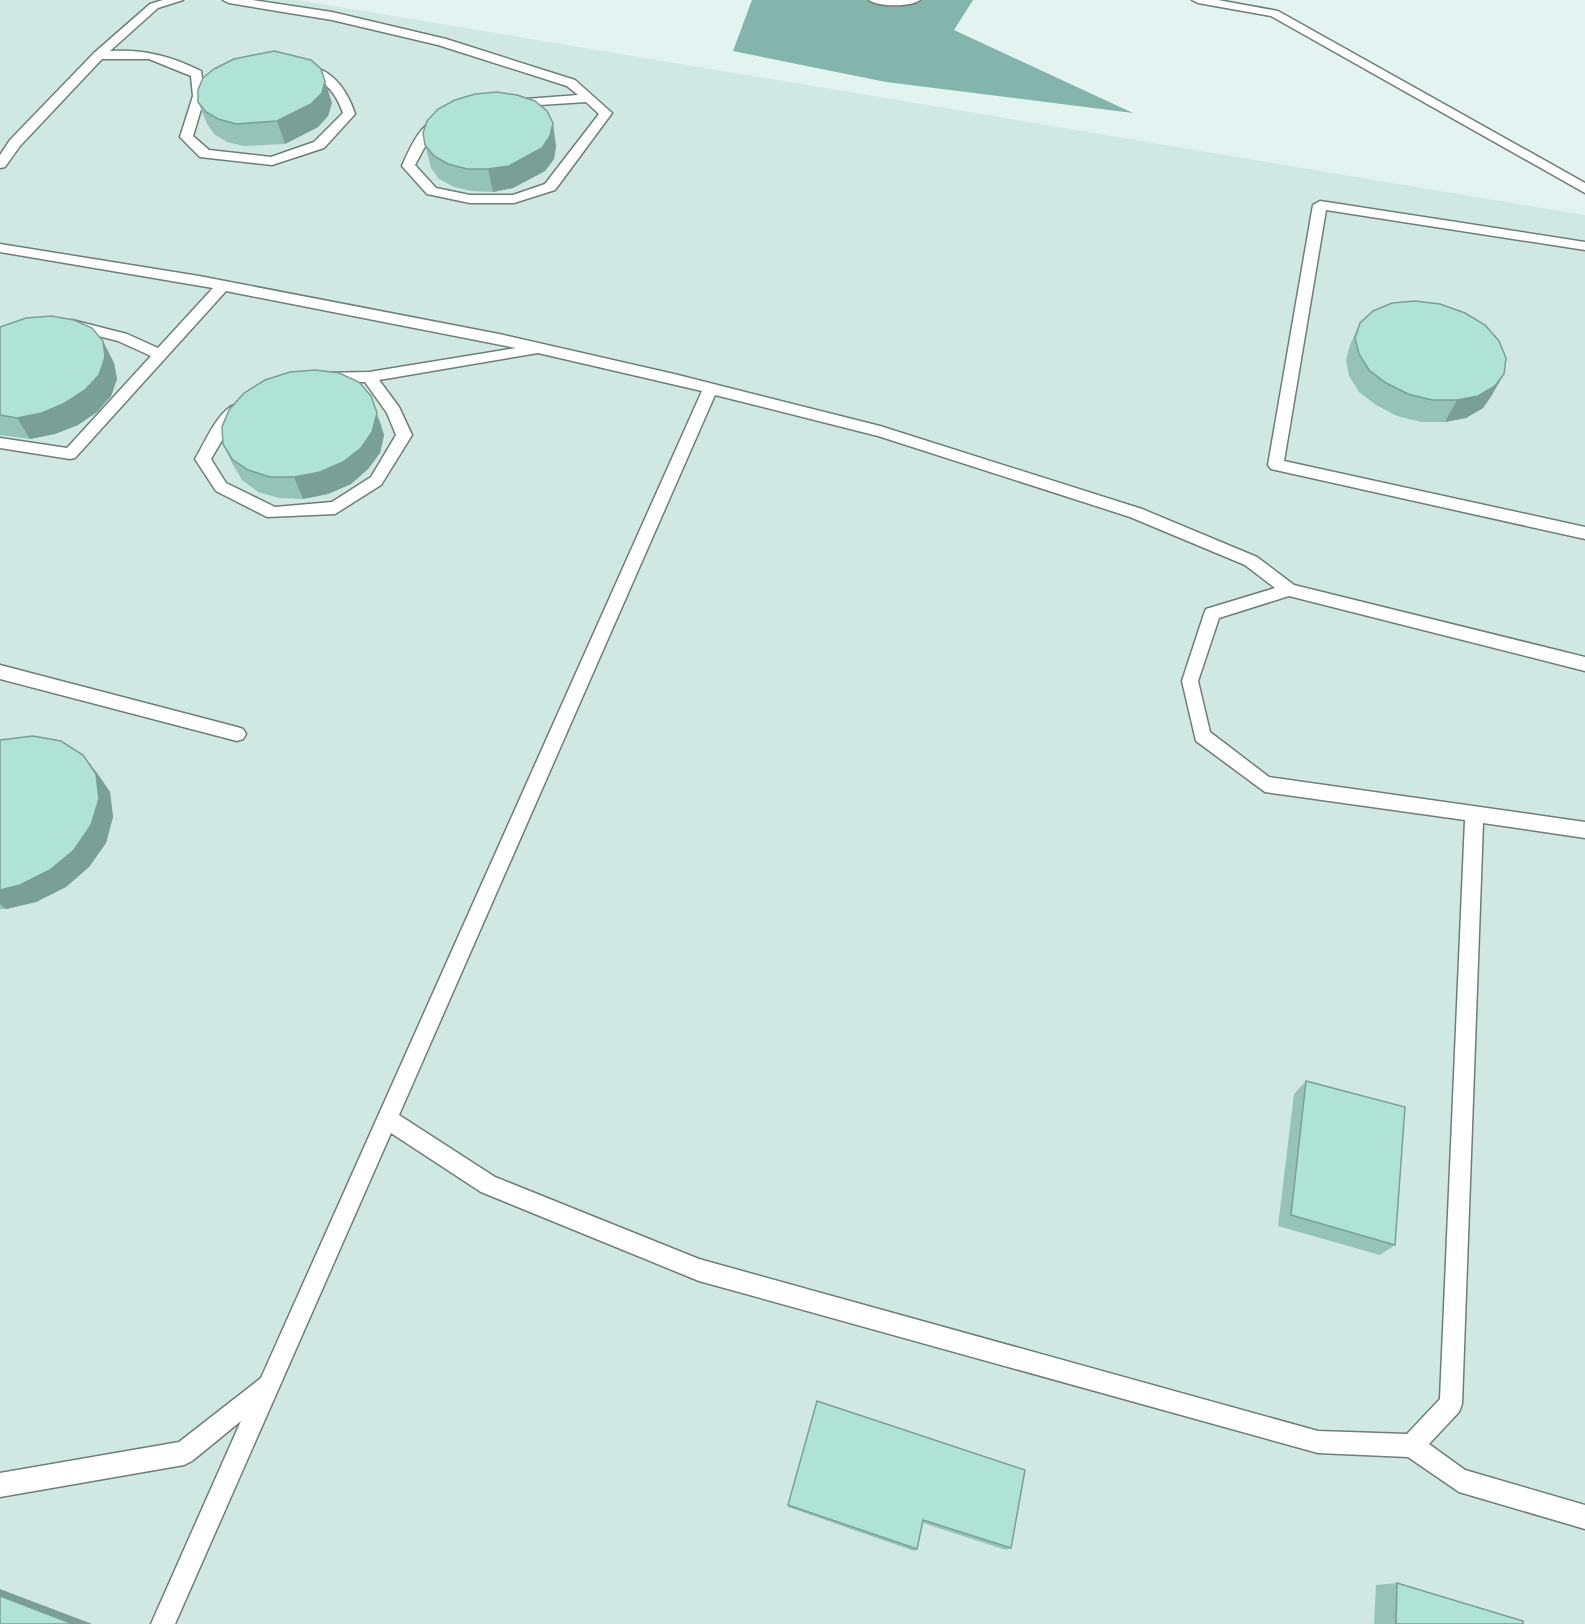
<svg xmlns="http://www.w3.org/2000/svg" width="1585" height="1624" font-family="Georgia,serif">
  <style>
    .built { fill: #cfe9e2 }
    .forest { fill: #83b5aa }
    .lines { fill: none; stroke-linecap: round; stroke-linejoin: round }
    .lane-casing { stroke: #6f7d7a; stroke-width: 3 }
    .lane { fill: #fff; fill-rule: evenodd }
    .wall { fill: #96c3b8 }
    .shaded-wall { fill: #7a9f96 }
    .building { fill: #afe3d6; stroke: #7a9f96; stroke-width: 1.5 }
  </style>
  <rect width="100%" height="100%" fill="#e3f3ef"/>
  <!-- built -->
  <path class="built" d="M0 0H297L1585 215V1624H0Z"/>
  <!-- forest -->
  <path class="forest" d="M752 0H973L954 30 1133 113 886 82 733 51Z"/>
  <g class="lines">
    <defs>
      <g id="lane">
        <path d="M163 0H183L158 8 110 51C144 49 171 56 201 71L205 96 193 136 209 150 271 157 314 142 343 113C334 87 322 79 296 73V67C327 61 347 88 355 114L324 148 272 165 200 157 180 137 193 96 191 76 149 59H102L20 146 5 167 0 168V155L10 140 94 53 150 4Z"/>
        <path d="M223 0H252L332 12 446 39 575 80 612 113 555 190 514 203H470L427 194 402 166C409 150 423 115 445 119L447 122 430 137 415 165 436 188 470 195H513L545 184 599 114 586 102 509 107V101L513 100 578 95 567 86 438 45 332 20 229 3Z"/>
        <path d="M869 0H920C911 7 878 7 869 0Z"/>
        <path d="M1192 0H1218L1278 11 1585 183V193L1271 16 1198 3Z"/>
        <path d="M1320 201 1585 242V250L1326 210 1284 461 1585 527V539L1271 469 1268 465 1313 205Z"/>
        <path d="M0 244 199 276 499 334 674 374 880 426 1142 509 1257 557 1294 585 1585 657V671L1289 596 1219 618 1198 681 1210 732 1269 777 1585 822V838L1483 823 1462 1404 1459 1412 1429 1444 1465 1470 1585 1505V1529L1459 1492 1408 1457 1318 1453 699 1281 481 1192 391 1133 175 1624H151L241 1421 192 1461 184 1465 0 1497V1473L179 1442 261 1378 702 391 538 353 379 380 399 407 412 435 381 485 335 514 267 517 216 491 195 459C205 443 218 409 237 404L244 409 234 420 211 459 226 483 275 507 332 502 371 477 396 435 387 413 365 382H325L318 377 320 373 369 372 516 348 226 291 75 458 70 459 0 448V438L67 448 151 356 118 341 67 328V322L72 320 127 334 158 348 213 288 0 252ZM715 395 878 436 1130 517 1245 565 1275 588 1206 609 1204 614 1182 681 1196 741 1265 792 1465 820 1440 1399 1407 1434 1318 1431 699 1259 495 1177 399 1115Z"/>
        <path d="M0 665 237 727 243 729 246 734 243 739 237 741 0 679Z"/>
      </g>
    </defs>
    <!-- lane casing -->
    <use href="#lane" class="lane-casing"/>
    <!-- lane -->
    <use href="#lane" class="lane"/>
  </g>
  <!-- wall -->
  <g class="wall">
    <path d="M198 102 332 103 328 116 318 127 285 144 244 146 227 142 214 134 207 124Z"/>
    <path d="M425 145 556 146 554 159 545 171 513 188 493 192 472 191 454 187 439 179 431 168Z"/>
    <path d="M1360 323 1492 395 1483 408 1466 418 1445 422H1421L1397 416 1376 405 1359 392 1349 376 1346 360 1350 345Z"/>
    <path d="M0 327 114 363 117 379 111 396 97 412 78 425 55 434 30 439 0 435Z"/>
    <path d="M379 418 384 435 380 453 368 469 351 484 328 494 303 499 279 498 258 492 242 480 233 465 223 444Z"/>
    <path d="M0 740 97 773 110 792 113 817 106 843 89 867 66 887 36 902 6 909H0Z"/>
    <path d="M1306 1081 1395 1245 1380 1255 1278 1226 1294 1094Z"/>
    <path d="M817 1401 1011 1548 1006 1550 923 1523 917 1549 914 1551 788 1507Z"/>
    <path d="M1397 1583 1523 1624H1374L1376 1585Z"/>
  </g>
  <!-- shaded-wall -->
  <g class="shaded-wall">
    <path d="M325 81 332 103 328 116 318 127 285 144 277 121Z"/>
    <path d="M553 123 556 146 554 159 545 171 513 188 493 192 488 169Z"/>
    <path d="M103 341 114 363 117 379 111 396 97 412 78 425 55 434 30 439 17 418Z"/>
    <path d="M1504 374 1492 395 1483 408 1466 418 1445 422 1457 400Z"/>
    <path d="M371 396 384 435 380 453 368 469 351 484 328 494 303 499 294 477Z"/>
    <path d="M83 755 97 773 110 792 113 817 106 843 89 867 66 887 36 902 6 909 0 904V890Z"/>
    <path d="M0 1589 92 1624H73L0 1596Z"/>
  </g>
  <!-- building -->
  <g class="building">
    <path d="M274 51 311 60 321 69 325 81 322 93 311 104 277 121 236 124 218 119 206 112 198 102V90L203 78 214 69 234 59Z"/>
    <path d="M497 92 517 95 535 101 547 111 553 123 550 136 542 148 509 166 488 169H467L448 164 434 156 425 145 423 133 427 121 438 109 455 100 475 94Z"/>
    <path d="M1415 301 1440 304 1465 313 1485 325 1499 341 1506 358 1504 374 1495 386 1478 396 1457 400H1432L1408 394 1386 383 1369 370 1359 354 1355 338 1360 323 1373 311 1392 303Z"/>
    <path d="M51 316 74 320 92 328 103 341 105 357 99 375 85 390 65 403 42 413 17 418 0 415V327L26 318Z"/>
    <path d="M315 370 339 373 359 382 371 396 377 413 372 432 361 448 343 462 320 472 294 477H270L248 470 232 459 223 444 222 427 229 410 244 393 265 380 290 372Z"/>
    <path d="M33 736 61 741 83 755 96 774 99 799 91 825 74 850 50 870 20 885 0 890V740Z"/>
    <path d="M1306 1081 1405 1107 1395 1245 1291 1215Z"/>
    <path d="M817 1401 1025 1470 1011 1548 923 1520 917 1549 788 1505Z"/>
    <path d="M1397 1583 1523 1621V1624H1396Z"/>
    <path d="M0 1596 73 1624H0Z"/>
  </g>
</svg>
